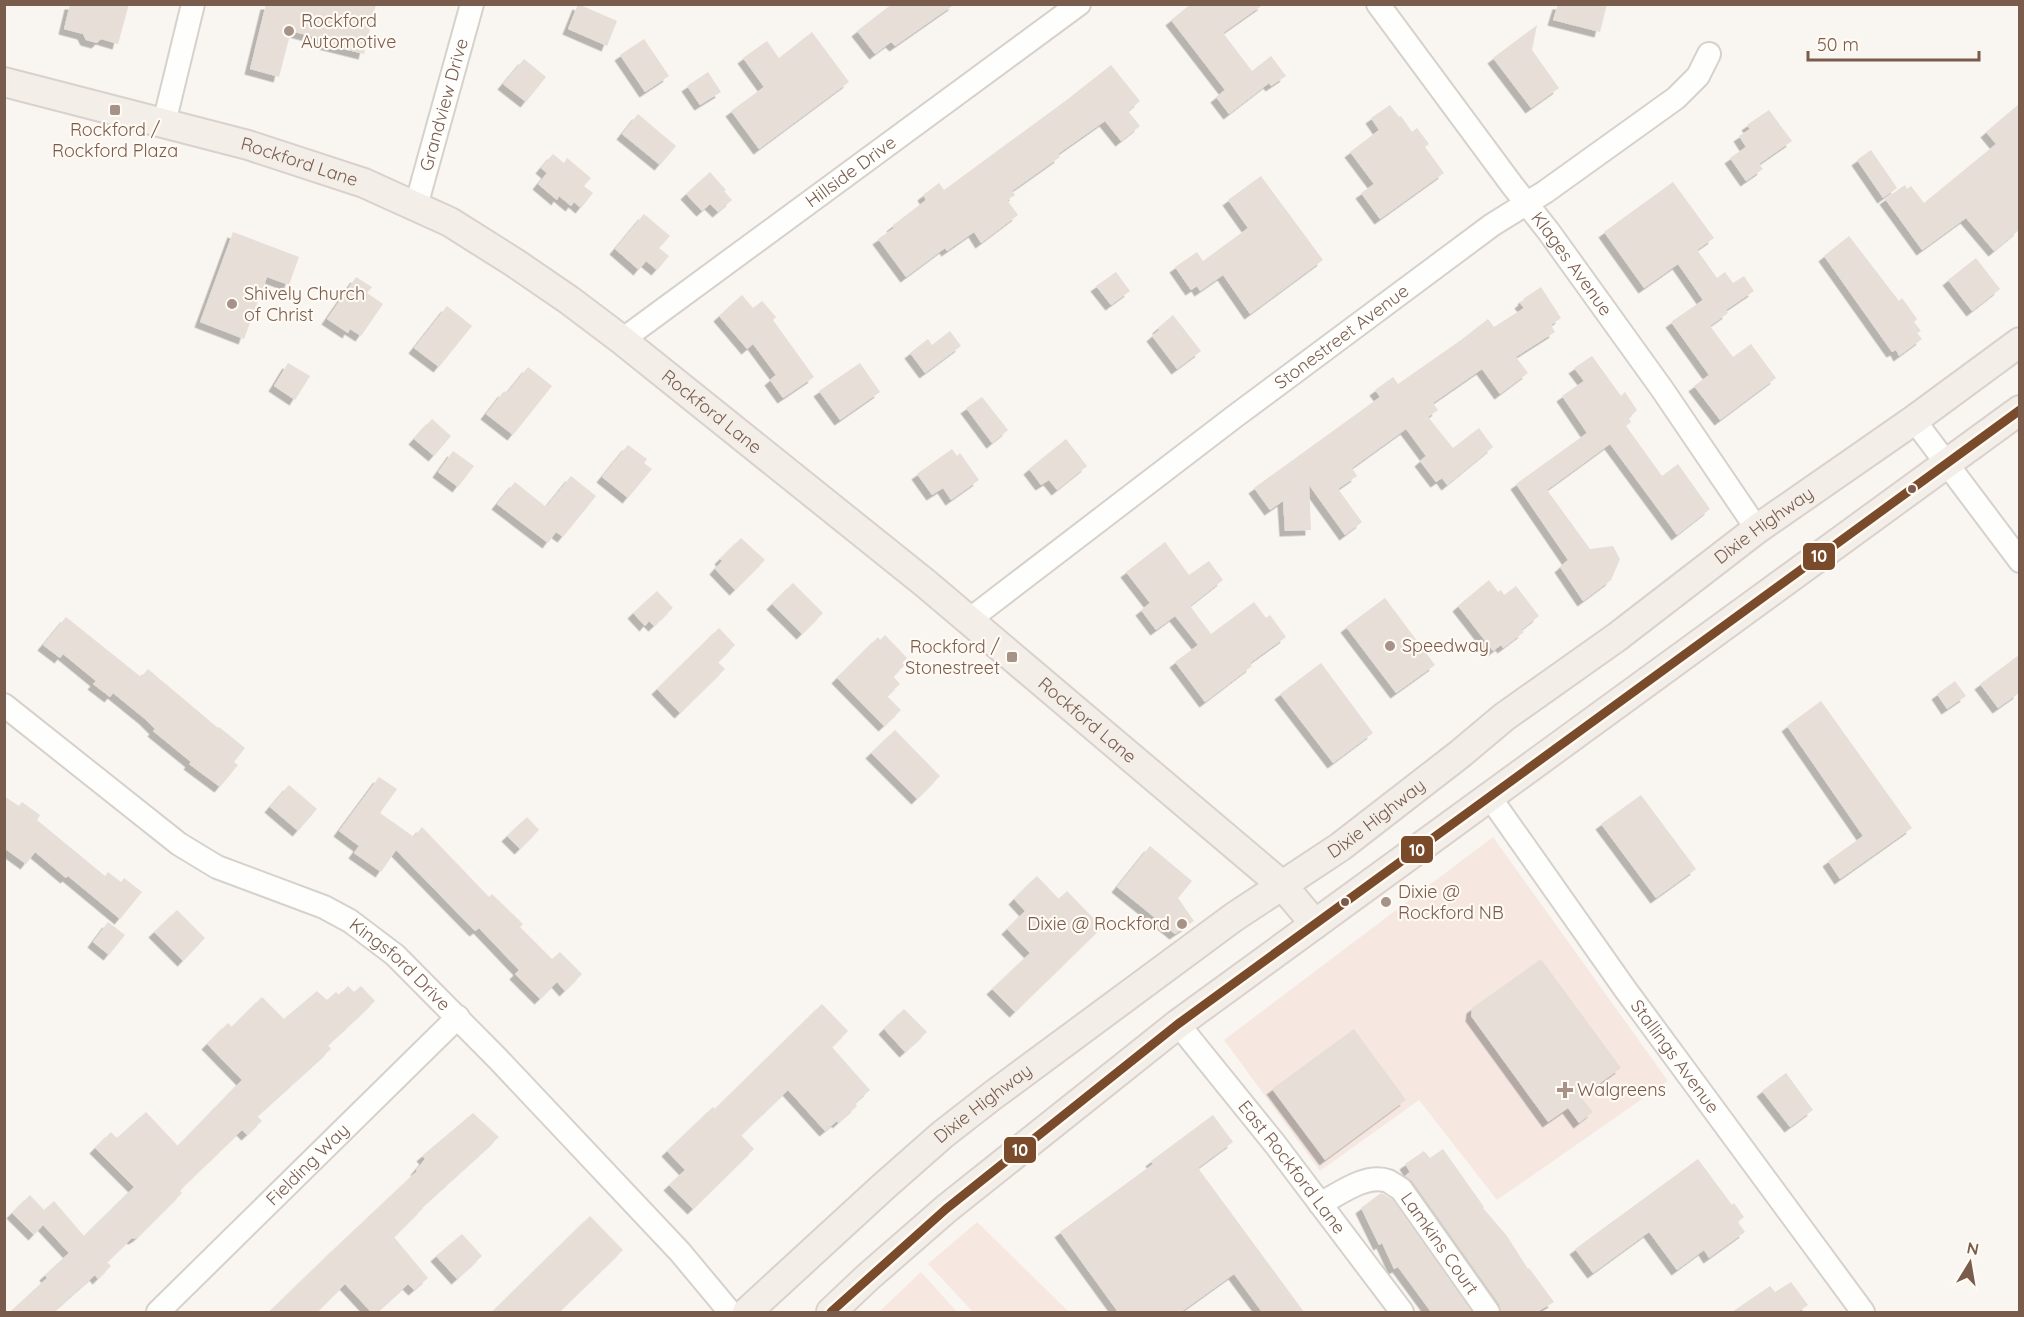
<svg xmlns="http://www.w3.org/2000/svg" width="2024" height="1317" font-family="Quicksand,sans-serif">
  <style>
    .commercial { fill: #f6e8e1 }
    .building { fill: #e6ded7; filter: url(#shadow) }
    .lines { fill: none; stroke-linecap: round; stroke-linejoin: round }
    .minor-casing { stroke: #d7d1cb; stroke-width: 26 }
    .major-casing { stroke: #dad1cc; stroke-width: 32 }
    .minor { stroke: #fefefd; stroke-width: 22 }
    .major { stroke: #f3eee8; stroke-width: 28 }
    .bus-1-casing { stroke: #fffaf3; stroke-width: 14 }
    .bus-1 { stroke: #7a4b2a; stroke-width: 9 }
    .poi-dot { fill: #a69286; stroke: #fffaf3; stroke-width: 2 }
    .bus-dot { fill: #7a5c4d; stroke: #fffaf3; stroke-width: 2 }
    .labels { text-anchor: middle; stroke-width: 4.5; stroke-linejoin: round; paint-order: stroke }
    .poi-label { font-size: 18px; fill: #7a5c4d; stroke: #fffaf3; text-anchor: start }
    .street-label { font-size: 18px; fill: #7a5c4d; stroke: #fffaf3 }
    .line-badge { stroke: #fffaf3; stroke-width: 2 }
    .badge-label { font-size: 16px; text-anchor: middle; font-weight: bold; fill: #fff }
  </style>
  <defs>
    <filter id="shadow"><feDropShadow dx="-5.5" dy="5.5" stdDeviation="0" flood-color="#0004"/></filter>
  </defs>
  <rect width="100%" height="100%" fill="#f9f5f0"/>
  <!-- commercial -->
  <g class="commercial">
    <path d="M1493 837 1668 1081 1497 1200 1419 1100 1320 1171 1224 1040Z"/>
    <path d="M977 1222 1069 1312H973L928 1264Z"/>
    <path d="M921 1272 957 1312H879Z"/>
  </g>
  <!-- building -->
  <g class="building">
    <path d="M70 4H129L118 44 101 39 97 43 86 40 83 34 64 29Z"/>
    <path d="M266 4H376L364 54 324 44 325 40 291 31 279 77 250 69Z"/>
    <path d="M578 4 617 21 607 46 568 29Z"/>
    <path d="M892 4H955L895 46 891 42 875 54 857 31Z"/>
    <path d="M1191 4H1264L1223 33 1252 71 1271 56 1286 76 1271 86 1269 83 1229 114 1216 97 1225 90 1171 20Z"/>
    <path d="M1558 4H1607L1600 32 1553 20Z"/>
    <path d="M1537 25 1532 50 1559 88 1531 108 1493 58Z"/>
    <path d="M812 32 849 82 759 149 731 111 764 87 743 58 767 41 779 58Z"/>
    <path d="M644 39 669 76 645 92 620 55Z"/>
    <path d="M524 59 546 77 526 102 503 84Z"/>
    <path d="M1111 65 1140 101 1128 111 1140 126 1121 141 1105 121 1058 154 1060 157 1012 191 1015 195 1007 200 1018 215 981 243 974 232 947 251 945 248 906 277 878 239 894 228 892 226 926 200 923 195 939 183 944 190 1068 99Z"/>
    <path d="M708 72 721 92 700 105 687 86Z"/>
    <path d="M2019 104V230L1994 251 1966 218 1922 250 1885 199 1905 185 1907 189 1911 186 1924 203 1996 144 1986 132Z"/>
    <path d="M1390 105 1399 117 1401 116 1412 132 1417 128 1429 144 1425 147 1444 173 1380 219 1361 193 1374 184 1350 152 1379 130 1371 118Z"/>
    <path d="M1769 110 1792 141 1759 164 1763 169 1746 181 1730 158 1746 147 1739 136 1750 129 1747 125Z"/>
    <path d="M638 114 676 146 660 165 622 134Z"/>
    <path d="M1871 150 1897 188 1883 198 1857 160Z"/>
    <path d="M553 154 564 163 567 158 591 178 584 186 593 193 581 208 574 202 571 206 559 196 557 200 538 184 547 173 541 168Z"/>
    <path d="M710 172 726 190 724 191 732 200 718 212 710 204 702 211 686 194Z"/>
    <path d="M1261 176 1323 260 1250 314 1223 275 1200 291 1197 286 1191 290 1175 267 1197 252 1203 261 1248 228 1228 200Z"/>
    <path d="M1673 182 1714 238 1697 250 1717 278 1725 272 1733 283 1744 276 1754 291 1726 310 1728 313 1710 326 1733 357 1751 344 1776 378 1720 420 1694 386 1709 375 1671 322 1703 300 1678 264 1644 288 1604 232Z"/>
    <path d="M644 214 670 236 659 248 669 256 657 270 646 261 639 270 615 249Z"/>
    <path d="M233 232 299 257 289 285 267 277 244 339 200 322Z"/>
    <path d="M1849 236 1899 301 1902 298 1917 319 1914 322 1921 331 1917 333 1922 339 1899 356 1896 350 1892 352 1824 256Z"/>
    <path d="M1976 258 2000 289 1972 311 1948 280Z"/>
    <path d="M1116 272 1130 291 1111 305 1096 286Z"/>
    <path d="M356 277 372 287 367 293 383 304 361 336 350 329 348 333 327 319Z"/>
    <path d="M1541 287 1561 318 1551 325 1555 332 1516 357 1528 373 1500 394 1482 369 1433 403 1438 410 1428 417 1453 448 1479 428 1493 447 1447 485 1442 478 1436 482 1420 461 1426 456 1406 429 1352 468 1357 476 1338 489 1362 522 1345 535 1309 485 1311 530 1285 531 1283 501 1270 510 1254 488 1380 397 1375 390 1393 377 1398 384 1461 340 1488 319 1494 327 1524 308 1520 303 1524 300 1523 299Z"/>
    <path d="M742 295 753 308 762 301 776 317 773 320 814 377 783 398 770 380 776 375 753 344 747 349 719 316Z"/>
    <path d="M447 306 472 326 439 367 414 348Z"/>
    <path d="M1173 315 1201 351 1177 369 1152 336 1159 330 1158 328Z"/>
    <path d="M950 331 961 346 925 373 910 353 928 339 932 345Z"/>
    <path d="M1592 356 1621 396 1625 392 1637 410 1629 418 1631 422 1626 426 1662 476 1678 464 1710 509 1677 535 1610 444 1547 490 1590 549 1613 546 1620 559 1611 580 1583 601 1560 567 1568 560 1516 484 1587 433 1562 396 1584 381 1574 368Z"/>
    <path d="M288 363 310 376 295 400 274 386Z"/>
    <path d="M860 363 880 392 840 420 819 391Z"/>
    <path d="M528 367 552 386 513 435 486 414 504 391 507 393Z"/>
    <path d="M982 397 1008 430 992 443 966 408Z"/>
    <path d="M432 419 451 436 434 456 414 439Z"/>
    <path d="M1066 439 1087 466 1057 490 1049 480 1041 485 1029 469Z"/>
    <path d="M628 445 647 459 644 463 652 469 628 498 602 477Z"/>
    <path d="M952 449 957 456 960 453 979 480 951 500 943 488 932 495 917 474Z"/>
    <path d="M453 451 474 466 458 487 438 472Z"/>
    <path d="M571 476 596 496 563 537 556 532 548 543 497 504 515 482 546 507Z"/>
    <path d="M741 538 765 560 735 590 715 569 722 561 720 559Z"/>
    <path d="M1165 542 1189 575 1209 561 1223 580 1190 606 1211 634 1254 602 1266 618 1270 615 1286 637 1250 663 1252 666 1205 702 1175 662 1198 645 1175 616 1156 630 1141 610 1150 603 1126 572Z"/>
    <path d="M1489 580 1498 592 1501 590 1504 595 1516 586 1539 616 1521 630 1524 632 1503 648 1501 645 1493 651 1458 606Z"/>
    <path d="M793 583 823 613 802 634 772 604Z"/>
    <path d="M657 591 673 608 654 626 649 621 645 626 633 613Z"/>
    <path d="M1385 598 1435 665 1396 693 1346 627Z"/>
    <path d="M66 617 141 677 148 669 218 728 219 727 245 748 234 762 238 765 220 787 189 764 191 762 153 731 155 729 145 719 113 693 110 697 93 684 96 681 63 654 60 658 43 645Z"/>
    <path d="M719 628 735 645 718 662 725 669 680 713 657 689Z"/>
    <path d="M885 635 907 658 902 663 905 665 893 676 900 684 887 696 901 710 884 726 837 678 878 637 880 640Z"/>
    <path d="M2019 655V693L1998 708 1980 684Z"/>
    <path d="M1321 663 1373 733 1333 763 1280 694Z"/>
    <path d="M1955 681 1966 696 1947 709 1937 694Z"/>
    <path d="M1821 701 1912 828 1840 879 1828 861 1863 836 1787 726Z"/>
    <path d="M895 730 940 776 917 799 871 753Z"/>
    <path d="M379 777 397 789 380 813 414 837 422 827 489 897 492 894 523 924 520 927 552 959 560 952 582 974 565 991 557 982 540 999 515 974 519 970 479 928 475 931 396 850 381 872 354 853 359 846 339 831Z"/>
    <path d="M289 785 317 809 298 831 270 807Z"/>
    <path d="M1641 795 1696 869 1656 898 1601 824Z"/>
    <path d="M4 796 19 806 22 802 40 815 37 820 105 876 108 872 121 882 124 878 142 892 120 919 68 876 66 878 35 852 26 864 4 848Z"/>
    <path d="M527 817 539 830 520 849 507 836Z"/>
    <path d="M1150 846 1192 881 1178 898 1194 921 1175 934 1117 887Z"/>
    <path d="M1037 876 1059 899 1067 891 1102 927 1015 1012 992 989 1030 953 1007 929 1025 911 1014 899Z"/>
    <path d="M177 910 205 938 183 961 154 932Z"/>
    <path d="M108 922 125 935 109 955 93 942Z"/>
    <path d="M1541 959 1621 1068 1581 1097 1593 1112 1579 1123 1568 1108 1548 1122 1471 1016 1472 1008Z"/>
    <path d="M348 986 354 992 361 986 375 1001 328 1045 331 1049 257 1116 262 1121 247 1135 242 1130 190 1180 180 1191 182 1193 139 1236 134 1239 132 1238 107 1262 111 1266 98 1279 95 1275 53 1312H10L47 1278 45 1275 69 1253 43 1225 34 1235 12 1213 30 1195 44 1210 54 1201 84 1236 134 1187 95 1148 111 1132 117 1138 146 1112 178 1146 242 1080 207 1044 228 1023 232 1027 262 997 284 1019 317 991 327 1000 336 992 339 995Z"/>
    <path d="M822 1004 848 1031 832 1047 870 1090 855 1103 857 1106 838 1123 837 1121 825 1131 788 1090 741 1135 754 1149 693 1209 669 1185 685 1170 667 1151 713 1107 715 1109Z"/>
    <path d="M904 1009 927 1032 905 1052 884 1029Z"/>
    <path d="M1354 1029 1406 1100 1325 1160 1272 1089Z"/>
    <path d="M1786 1073 1813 1110 1790 1127 1762 1091Z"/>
    <path d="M473 1113 499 1137 422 1207 423 1208 394 1237 428 1278 414 1290 408 1284 377 1312H371L345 1284 317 1312H269L331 1252 417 1171 416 1170 425 1159 422 1156Z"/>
    <path d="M1213 1115 1233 1142 1198 1168 1304 1312H1262L1234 1274 1181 1312H1118L1060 1232 1153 1164 1151 1161Z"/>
    <path d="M1443 1149 1484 1207 1483 1208 1507 1236 1528 1269 1529 1268 1554 1302 1537 1312H1501L1499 1304 1412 1181 1405 1176 1410 1172 1405 1164 1424 1151 1430 1158Z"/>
    <path d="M1698 1159 1732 1205 1734 1203 1744 1217 1738 1222 1745 1232 1709 1258 1704 1250 1677 1270 1649 1232 1593 1273 1575 1249Z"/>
    <path d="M1381 1193 1392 1199 1472 1312H1431L1398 1267 1394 1269 1382 1243 1379 1245 1361 1208Z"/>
    <path d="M590 1216 623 1250 559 1312H492Z"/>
    <path d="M462 1234 482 1256 457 1279 436 1256Z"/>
    <path d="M1791 1282 1808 1305 1798 1312H1732L1770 1286 1775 1292Z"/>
  </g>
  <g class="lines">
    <defs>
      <g id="minor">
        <path id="s1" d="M1378 4 1512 185 1549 232 1662 389 1757 529"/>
        <path d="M164 123 193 4"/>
        <path id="s2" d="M416 206 472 4"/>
        <path id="s3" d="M622 340 1079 4"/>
        <path d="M1914 420 2020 561"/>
        <path id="s4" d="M969 620 1234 417 1492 225 1545 192 1676 98 1698 76 1709 54"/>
        <path id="s5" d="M4 705 179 844 217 867 324 907 350 921 395 955 498 1059 680 1252 730 1312"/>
        <path id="s6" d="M1489 796 1625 989 1863 1312"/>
        <path id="s7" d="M1178 1024 1275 1144 1402 1312"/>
        <path id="s8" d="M1320 1204C1339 1194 1366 1173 1388 1181 1392 1183 1397 1187 1401 1189L1488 1312"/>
        <path id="s9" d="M158 1312 458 1017"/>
      </g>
      <g id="major">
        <path id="s10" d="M4 82 248 145 364 183 450 222 515 263 569 300 622 340 925 583 1283 886 1315 924"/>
        <path id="s11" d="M747 1312 883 1187 942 1135 992 1096 1234 917 1340 847 1460 754 1504 717 1617 637 1757 529 1914 420 2020 342"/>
        <path d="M831 1312 868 1277 946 1209 1178 1024 2020 410"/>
      </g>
    </defs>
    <!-- minor casing -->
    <use href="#minor" class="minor-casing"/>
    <!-- major casing -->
    <use href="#major" class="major-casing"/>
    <!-- minor -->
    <use href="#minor" class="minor"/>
    <!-- major -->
    <use href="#major" class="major"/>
    <defs>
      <path id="bus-1" d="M831 1312 946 1209 1178 1024 2020 410"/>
    </defs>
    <!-- bus-1 casing -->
    <use href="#bus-1" class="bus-1-casing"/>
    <!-- bus-1 -->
    <use href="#bus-1" class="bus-1"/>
  </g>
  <!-- markers -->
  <g class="poi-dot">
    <circle cx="289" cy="31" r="6"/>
    <rect x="109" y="104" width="12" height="12" rx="3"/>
    <circle cx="232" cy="304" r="6"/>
    <circle cx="1390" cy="646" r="6"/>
    <rect x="1006" y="651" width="12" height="12" rx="3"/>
    <circle cx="1386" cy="902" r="6"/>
    <circle cx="1182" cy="924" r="6"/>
    <path d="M1562 1081h6v6h6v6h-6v6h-6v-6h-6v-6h6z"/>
  </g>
  <g class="bus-dot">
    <circle cx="1912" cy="489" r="5"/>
    <circle cx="1345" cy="902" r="5"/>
  </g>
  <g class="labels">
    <!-- poi labels -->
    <g class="poi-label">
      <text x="301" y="27">Rockford<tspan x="301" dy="21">Automotive</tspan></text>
      <text x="115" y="136" text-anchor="middle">Rockford /<tspan x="115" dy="21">Rockford Plaza</tspan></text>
      <text x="244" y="300">Shively Church<tspan x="244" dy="21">of Christ</tspan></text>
      <text x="1402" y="652">Speedway</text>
      <text x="1000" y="653" text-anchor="end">Rockford /<tspan x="1000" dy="21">Stonestreet</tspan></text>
      <text x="1398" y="898">Dixie @<tspan x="1398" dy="21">Rockford NB</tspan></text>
      <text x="1170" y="930" text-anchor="end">Dixie @ Rockford</text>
      <text x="1577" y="1096">Walgreens</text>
    </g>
    <!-- street labels -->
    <g class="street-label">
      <text dy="6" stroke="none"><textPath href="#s2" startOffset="105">Grandview Drive</textPath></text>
      <text dy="6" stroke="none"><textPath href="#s10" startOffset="306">Rockford Lane</textPath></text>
      <text dy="6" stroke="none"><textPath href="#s3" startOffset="284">Hillside Drive</textPath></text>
      <text dy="6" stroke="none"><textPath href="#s1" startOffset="324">Klages Avenue</textPath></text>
      <text dy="6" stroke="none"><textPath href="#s4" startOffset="468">Stonestreet Avenue</textPath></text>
      <text dy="6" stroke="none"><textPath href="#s10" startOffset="792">Rockford Lane</textPath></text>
      <text dy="6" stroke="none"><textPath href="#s11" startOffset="1287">Dixie Highway</textPath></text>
      <text dy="6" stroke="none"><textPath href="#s10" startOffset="1278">Rockford Lane</textPath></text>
      <text dy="6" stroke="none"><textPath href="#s11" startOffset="801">Dixie Highway</textPath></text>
      <text dy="6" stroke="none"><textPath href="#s5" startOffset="478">Kingsford Drive</textPath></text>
      <text dy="6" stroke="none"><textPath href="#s6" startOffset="320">Stallings Avenue</textPath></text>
      <text dy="6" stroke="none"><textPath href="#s11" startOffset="315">Dixie Highway</textPath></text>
      <text dy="6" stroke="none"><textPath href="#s9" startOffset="210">Fielding Way</textPath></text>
      <text dy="6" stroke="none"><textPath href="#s7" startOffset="183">East Rockford Lane</textPath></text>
      <text dy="6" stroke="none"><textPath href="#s8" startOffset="156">Lamkins Court</textPath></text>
    </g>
  </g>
  <g class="line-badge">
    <rect x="1802" y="542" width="34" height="29" rx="6" fill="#7a4b2a"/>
    <rect x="1400" y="835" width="34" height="29" rx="6" fill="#7a4b2a"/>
    <rect x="1003" y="1136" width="34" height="28" rx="6" fill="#7a4b2a"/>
  </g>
  <g class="badge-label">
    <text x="1819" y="562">10</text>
    <text x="1417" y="856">10</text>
    <text x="1020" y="1156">10</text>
  </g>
  <!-- border -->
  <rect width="2024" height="1317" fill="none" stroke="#7a5c4d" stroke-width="12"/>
  <!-- north arrow -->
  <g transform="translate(1970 1263) rotate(11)" stroke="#fffaf3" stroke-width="4.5" paint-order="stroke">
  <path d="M0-4.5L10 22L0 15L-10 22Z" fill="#7a5c4d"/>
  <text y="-9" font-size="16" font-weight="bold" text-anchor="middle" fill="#7a5c4d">N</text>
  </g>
  <!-- scale -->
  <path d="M1808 51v9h171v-9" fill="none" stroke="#7a5c4d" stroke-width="3"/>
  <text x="1817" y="51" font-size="18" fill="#7a5c4d" stroke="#fffaf3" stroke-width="4.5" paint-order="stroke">50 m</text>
</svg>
